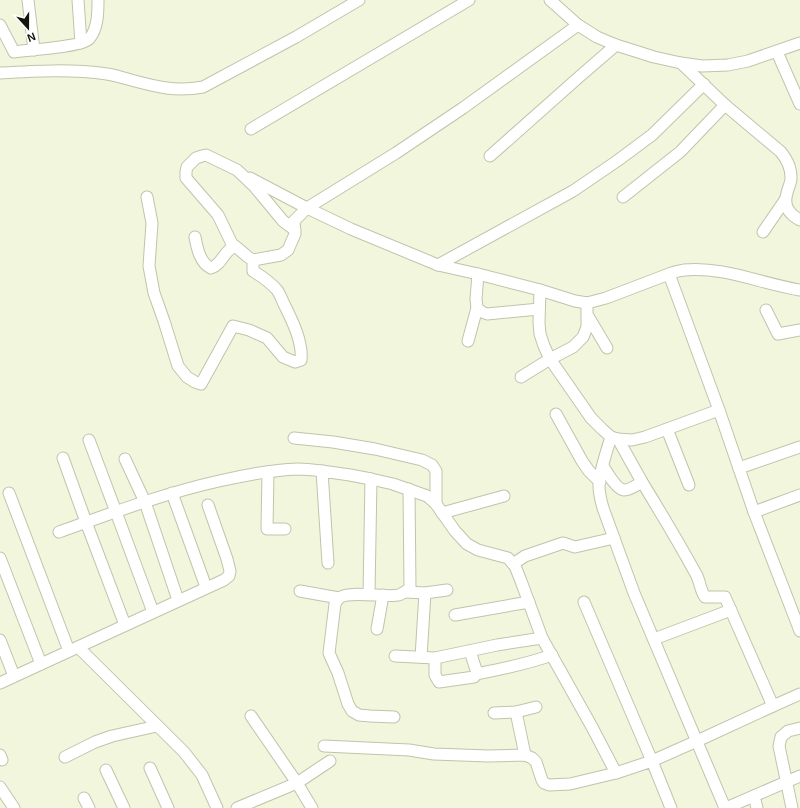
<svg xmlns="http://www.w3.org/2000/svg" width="800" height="808" font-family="Helvetica,sans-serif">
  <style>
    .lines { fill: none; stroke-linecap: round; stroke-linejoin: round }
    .minor-casing { stroke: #c0c4ac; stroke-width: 13 }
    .minor { stroke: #fff; stroke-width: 11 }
  </style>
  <rect width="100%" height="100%" fill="#f2f6dd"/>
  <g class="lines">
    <defs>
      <g id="minor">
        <path d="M28 0 34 50"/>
        <path d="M78 0 81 43"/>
        <path d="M550 0 578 25 597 37 616 45 654 57 681 63 702 66 728 65 748 61 800 43"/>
        <path d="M0 25 14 52C27 50 82 47 89 39 98 29 98 12 98 0"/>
        <path d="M777 52 800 104"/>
        <path d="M681 63 725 105 781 152C787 160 791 167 791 178 791 183 788 188 787 193 783 206 789 214 800 220"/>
        <path d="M0 73C35 71 72 69 107 74 115 75 123 78 131 80 157 87 176 92 203 87L296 37 359 0"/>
        <path d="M251 129 469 0"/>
        <path d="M490 156 579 77 616 45"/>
        <path d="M250 178 307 208 351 229 438 265 478 274 540 290 575 301 587 303 606 298 669 274 719 410 754 512 800 631"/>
        <path d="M147 197 152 223 149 266 154 293 164 321 178 366 187 377 195 382 201 384 233 326 249 330 267 338 283 357 295 362 301 360C303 342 292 320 284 304 282 300 280 294 277 290 271 283 261 276 253 271V260"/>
        <path d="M623 197 680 152 725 105"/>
        <path d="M763 232 785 200"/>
        <path d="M195 237C197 248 200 263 211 268 222 265 224 250 235 246L248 257 253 260 281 255 288 250 291 243 295 234 294 221 307 208 396 153 463 108 578 25"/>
        <path d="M233 246 218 215 186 178V172L187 167 196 158 202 156 206 155 237 170 254 186 283 221 295 230"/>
        <path d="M438 265 573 191 617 161 652 135 704 84"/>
        <path d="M478 274 476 299 477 308 482 312 487 314 539 309"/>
        <path d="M669 274C673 272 679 271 684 270 723 266 762 284 800 290"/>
        <path d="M540 290 539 323 540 334 544 346 550 359 591 418 602 429 611 437 618 439 632 440 645 437 719 410"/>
        <path d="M766 310 778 334 800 330"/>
        <path d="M588 316 607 348"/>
        <path d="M468 341 477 308"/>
        <path d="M521 377 550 359 573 347 583 337 587 327V303"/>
        <path d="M556 414 582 461 589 471 600 482"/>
        <path d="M667 429 689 485"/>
        <path d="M611 437C607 450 599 473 599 486 599 494 601 501 603 508L634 593 725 808"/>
        <path d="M294 438 333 442 375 449 422 460 432 465 436 471V504"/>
        <path d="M618 439 642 482"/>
        <path d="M89 440 116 512 153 612"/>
        <path d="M63 458 86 522 125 625"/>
        <path d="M125 459 145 502 178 600"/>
        <path d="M603 466C607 472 616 489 624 490 630 490 637 485 642 482 661 513 679 543 696 574 700 581 700 590 705 597H725L773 706 800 694"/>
        <path d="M739 468 800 447"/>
        <path d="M268 472 267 529H285"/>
        <path d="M9 493 69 651"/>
        <path d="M172 493 206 587"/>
        <path d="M754 512 800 495"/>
        <path d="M442 513 504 496"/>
        <path d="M59 532C112 513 165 493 219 481 245 475 272 470 298 469 306 469 314 470 322 471"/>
        <path d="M0 558 41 664"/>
        <path d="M328 563 322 471 350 475 371 479 393 484 427 496 436 504 455 531 467 544 478 550 508 558 515 566 521 581 542 638 592 727 616 773 652 761 671 808"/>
        <path d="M513 564 525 556 563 543 575 547 614 538"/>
        <path d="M300 591 339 598"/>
        <path d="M406 592 425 593 447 590"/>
        <path d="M369 594 371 479"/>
        <path d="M584 602 652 761 697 741 773 706"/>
        <path d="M455 615 529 602"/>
        <path d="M377 629 383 595"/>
        <path d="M654 639 731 610"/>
        <path d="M0 640 14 676"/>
        <path d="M78 647 184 752 202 775 217 808"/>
        <path d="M395 656 435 658 497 645 542 638"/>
        <path d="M421 657 425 593"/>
        <path d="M435 658V675L439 682 474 677 477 673 470 651"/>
        <path d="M476 674C502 669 527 664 552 655"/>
        <path d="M0 683 78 647 224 580 229 576 230 571 227 559 208 505"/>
        <path d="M516 712 525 755"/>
        <path d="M494 713 516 712 536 707"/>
        <path d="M251 716 297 783 312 808"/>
        <path d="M394 717 370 716 359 715 352 711 348 704 338 673 329 653 335 604C336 602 337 600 339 598 348 590 386 598 399 595 403 593 407 591 410 588L409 489"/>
        <path d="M324 746 409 750 434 754 488 756 525 755 532 758 536 762 542 780 544 783 549 785 570 784 616 773"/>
        <path d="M0 755 2 760"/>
        <path d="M65 757 95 742 112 736 157 726"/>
        <path d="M150 768 168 808"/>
        <path d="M106 770 124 808"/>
        <path d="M0 787 14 808"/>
        <path d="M754 796 757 808"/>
        <path d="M84 798 89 808"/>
        <path d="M237 808 297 783 330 761"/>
        <path d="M726 808 800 776"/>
        <path d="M792 808 779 746 781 737 788 731 800 728"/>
      </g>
    </defs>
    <!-- minor casing -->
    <use href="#minor" class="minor-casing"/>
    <!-- minor -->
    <use href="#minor" class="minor"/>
  </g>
  <!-- north arrow -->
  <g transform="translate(28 28) rotate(159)" stroke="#ffffff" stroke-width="3" paint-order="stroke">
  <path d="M0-3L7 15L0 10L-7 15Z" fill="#14150c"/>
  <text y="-6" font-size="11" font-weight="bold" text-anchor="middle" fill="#14150c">N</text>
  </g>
</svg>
